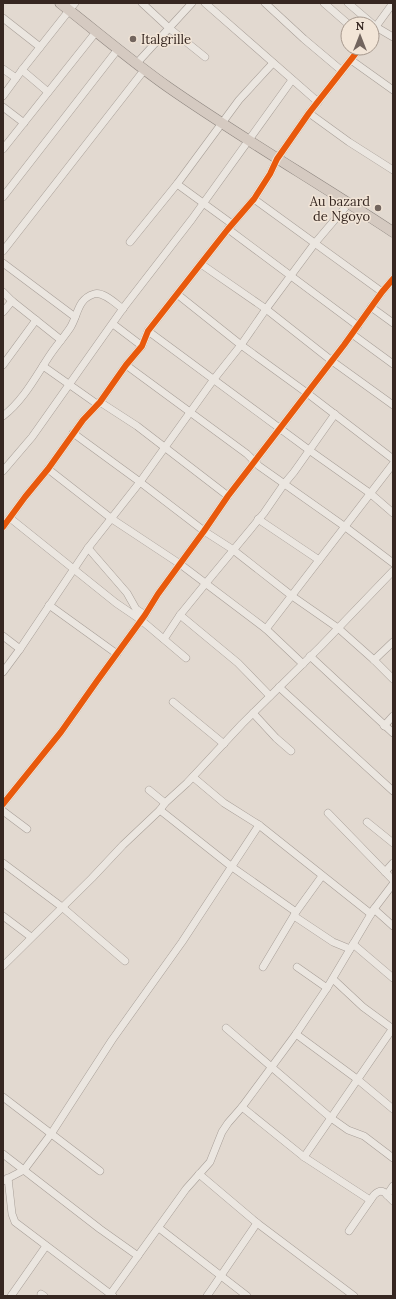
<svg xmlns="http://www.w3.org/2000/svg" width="396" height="1299" font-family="Lora,serif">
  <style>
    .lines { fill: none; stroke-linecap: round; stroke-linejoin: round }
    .minor-casing { stroke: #a89f98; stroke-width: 8 }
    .highway-casing { stroke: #8d857f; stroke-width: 11 }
    .minor { stroke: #ebe6e0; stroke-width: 7 }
    .highway { stroke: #d5cac1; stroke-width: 10 }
    .cycleway-casing { stroke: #f2e5d7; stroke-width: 8 }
    .cycleway { stroke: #e8590c; stroke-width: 6 }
    .poi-dot { fill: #72655e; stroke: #f2e5d7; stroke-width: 1.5 }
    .labels { text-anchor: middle; stroke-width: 3; stroke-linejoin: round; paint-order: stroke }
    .poi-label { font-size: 13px; fill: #362721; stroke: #f2e5d7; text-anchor: start }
  </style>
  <rect width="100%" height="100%" fill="#e2d9d0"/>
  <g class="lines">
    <defs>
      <g id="minor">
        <path d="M142 3 169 28 205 57"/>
        <path d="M205 3 318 102"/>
        <path d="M265 3 304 39 342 71"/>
        <path d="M324 3 348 24"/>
        <path d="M348 3 376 27 393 37"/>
        <path d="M3 18 40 47"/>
        <path d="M372 32 393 3"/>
        <path d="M351 60 393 90"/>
        <path d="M137 63 192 3"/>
        <path d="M3 69 16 78"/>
        <path d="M22 70 48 92"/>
        <path d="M3 96 22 70 75 3"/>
        <path d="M3 107 24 123"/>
        <path d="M309 113 349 142 393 170"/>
        <path d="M3 149 96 32"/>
        <path d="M177 184 232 224"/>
        <path d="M3 197 118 49"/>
        <path d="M254 199 382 292"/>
        <path d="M228 229 358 326"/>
        <path d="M130 242 177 184 239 100 273 63"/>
        <path d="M3 251 145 69"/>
        <path d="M3 263 75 317"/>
        <path d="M201 264 266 309 332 361 393 405"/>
        <path d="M3 292 12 301 61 340"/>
        <path d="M177 294 241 345 307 393 393 459"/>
        <path d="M371 307 393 323"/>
        <path d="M3 312 12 301"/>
        <path d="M113 324 142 346"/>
        <path d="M148 331 309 450 371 494 393 513"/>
        <path d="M352 334 393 364"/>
        <path d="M3 365 36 320"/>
        <path d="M126 365 247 454 259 466 344 526 393 563"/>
        <path d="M43 366 97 404"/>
        <path d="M100 402 137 426 228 496"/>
        <path d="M3 416C23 401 36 376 50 355 56 346 64 337 70 328 78 316 77 299 94 294 103 291 116 304 123 309"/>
        <path d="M73 433 140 482 204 531 232 549 292 596 338 628 374 660 393 679"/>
        <path d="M48 469 112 519 180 564 266 629 303 664"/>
        <path d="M3 471 32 437 124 307 192 219 292 80"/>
        <path d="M10 518 116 603 141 620 186 658"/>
        <path d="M258 519 319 560"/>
        <path d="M3 527 25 497 48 469 83 420 100 402 126 365 142 346 148 331 228 229 254 199 270 174 277 159 309 113 360 48"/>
        <path d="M88 548 127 593 136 609 145 615"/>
        <path d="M49 605 117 654"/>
        <path d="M180 615 238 663 270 696"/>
        <path d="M266 629 393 464"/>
        <path d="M3 636 20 649"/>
        <path d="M164 639 180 615 206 583 264 513 284 484 294 472 335 414"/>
        <path d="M310 656 393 733"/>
        <path d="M374 660 393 642"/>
        <path d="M3 672 20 649 88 548 140 482 214 379 241 345 266 309 315 243 349 203"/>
        <path d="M279 687 393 791"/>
        <path d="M173 702 224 744"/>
        <path d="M253 713 276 738 291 751"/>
        <path d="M384 726 393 716"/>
        <path d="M193 777 224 803 259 825 371 914"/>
        <path d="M149 790 165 803"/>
        <path d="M3 804 61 732 97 681 145 615 158 594 204 531 228 496 344 345 382 292 393 279"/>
        <path d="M160 810 232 867 296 912"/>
        <path d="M3 811 27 829"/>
        <path d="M328 813 393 880"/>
        <path d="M367 822 393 843"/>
        <path d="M3 863 62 907 125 961"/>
        <path d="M385 872 393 863"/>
        <path d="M374 909 393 926"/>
        <path d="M3 916 31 937"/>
        <path d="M294 916 333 942 350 949"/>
        <path d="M353 944 393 978"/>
        <path d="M3 966 92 878 123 845 160 810 165 803 187 783 242 724 321 646 393 571"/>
        <path d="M263 967 296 912 322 876"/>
        <path d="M297 967 327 988"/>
        <path d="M333 979 363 1007 393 1029"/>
        <path d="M226 1028 331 1118 348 1130 364 1136 393 1158"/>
        <path d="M296 1034 357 1079 393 1109"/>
        <path d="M3 1097 100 1171"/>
        <path d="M242 1107 304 1157 370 1200"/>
        <path d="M3 1154 100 1229 138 1256"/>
        <path d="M304 1157 393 1028"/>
        <path d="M199 1174 257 1223 354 1296"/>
        <path d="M8 1178 12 1214 15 1222 113 1296"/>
        <path d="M3 1181 24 1170 51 1134 112 1040 182 942 259 825"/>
        <path d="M387 1195 393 1201"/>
        <path d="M159 1228 247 1296"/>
        <path d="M349 1231 374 1195C379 1190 383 1190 387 1195L393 1186"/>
        <path d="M41 1294 44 1296"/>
        <path d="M11 1296 46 1246"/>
        <path d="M109 1296 186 1189 210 1162 222 1132 228 1123 242 1107 296 1034 327 988 374 909 393 884"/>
        <path d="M207 1296 257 1223"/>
      </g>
      <path id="highway" d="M60 3C96 31 131 61 168 87 241 138 319 183 393 232"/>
    </defs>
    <!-- minor casing -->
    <use href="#minor" class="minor-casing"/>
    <!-- highway casing -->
    <use href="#highway" class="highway-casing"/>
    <!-- minor -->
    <use href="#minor" class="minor"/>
    <!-- highway -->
    <use href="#highway" class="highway"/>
    <defs>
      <g id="cycleway">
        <path d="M3 527 25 497 48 469 83 420 100 402 126 365 142 346 148 331 228 229 254 199 270 174 277 159 309 113 360 48"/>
        <path d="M3 804 61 732 97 681 145 615 158 594 204 531 228 496 344 345 382 292 393 279"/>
      </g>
    </defs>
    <!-- cycleway casing -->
    <use href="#cycleway" class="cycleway-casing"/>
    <!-- cycleway -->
    <use href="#cycleway" class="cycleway"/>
  </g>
  <!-- markers -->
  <g class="poi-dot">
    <circle cx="133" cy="39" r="4"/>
    <circle cx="378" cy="208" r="4"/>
  </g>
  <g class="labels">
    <!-- poi labels -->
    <g class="poi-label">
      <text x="141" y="44">Italgrille</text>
      <text x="370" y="206" text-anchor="end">Au bazard<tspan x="370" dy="15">de Ngoyo</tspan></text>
    </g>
  </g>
  <!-- border -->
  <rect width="396" height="1299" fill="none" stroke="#362721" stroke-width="8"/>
  <!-- north arrow -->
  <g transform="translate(360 36)"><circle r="19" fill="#f2e5d7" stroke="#a7998e"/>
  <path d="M0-3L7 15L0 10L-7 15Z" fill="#72655e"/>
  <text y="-6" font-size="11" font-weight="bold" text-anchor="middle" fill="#362721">N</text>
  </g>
</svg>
